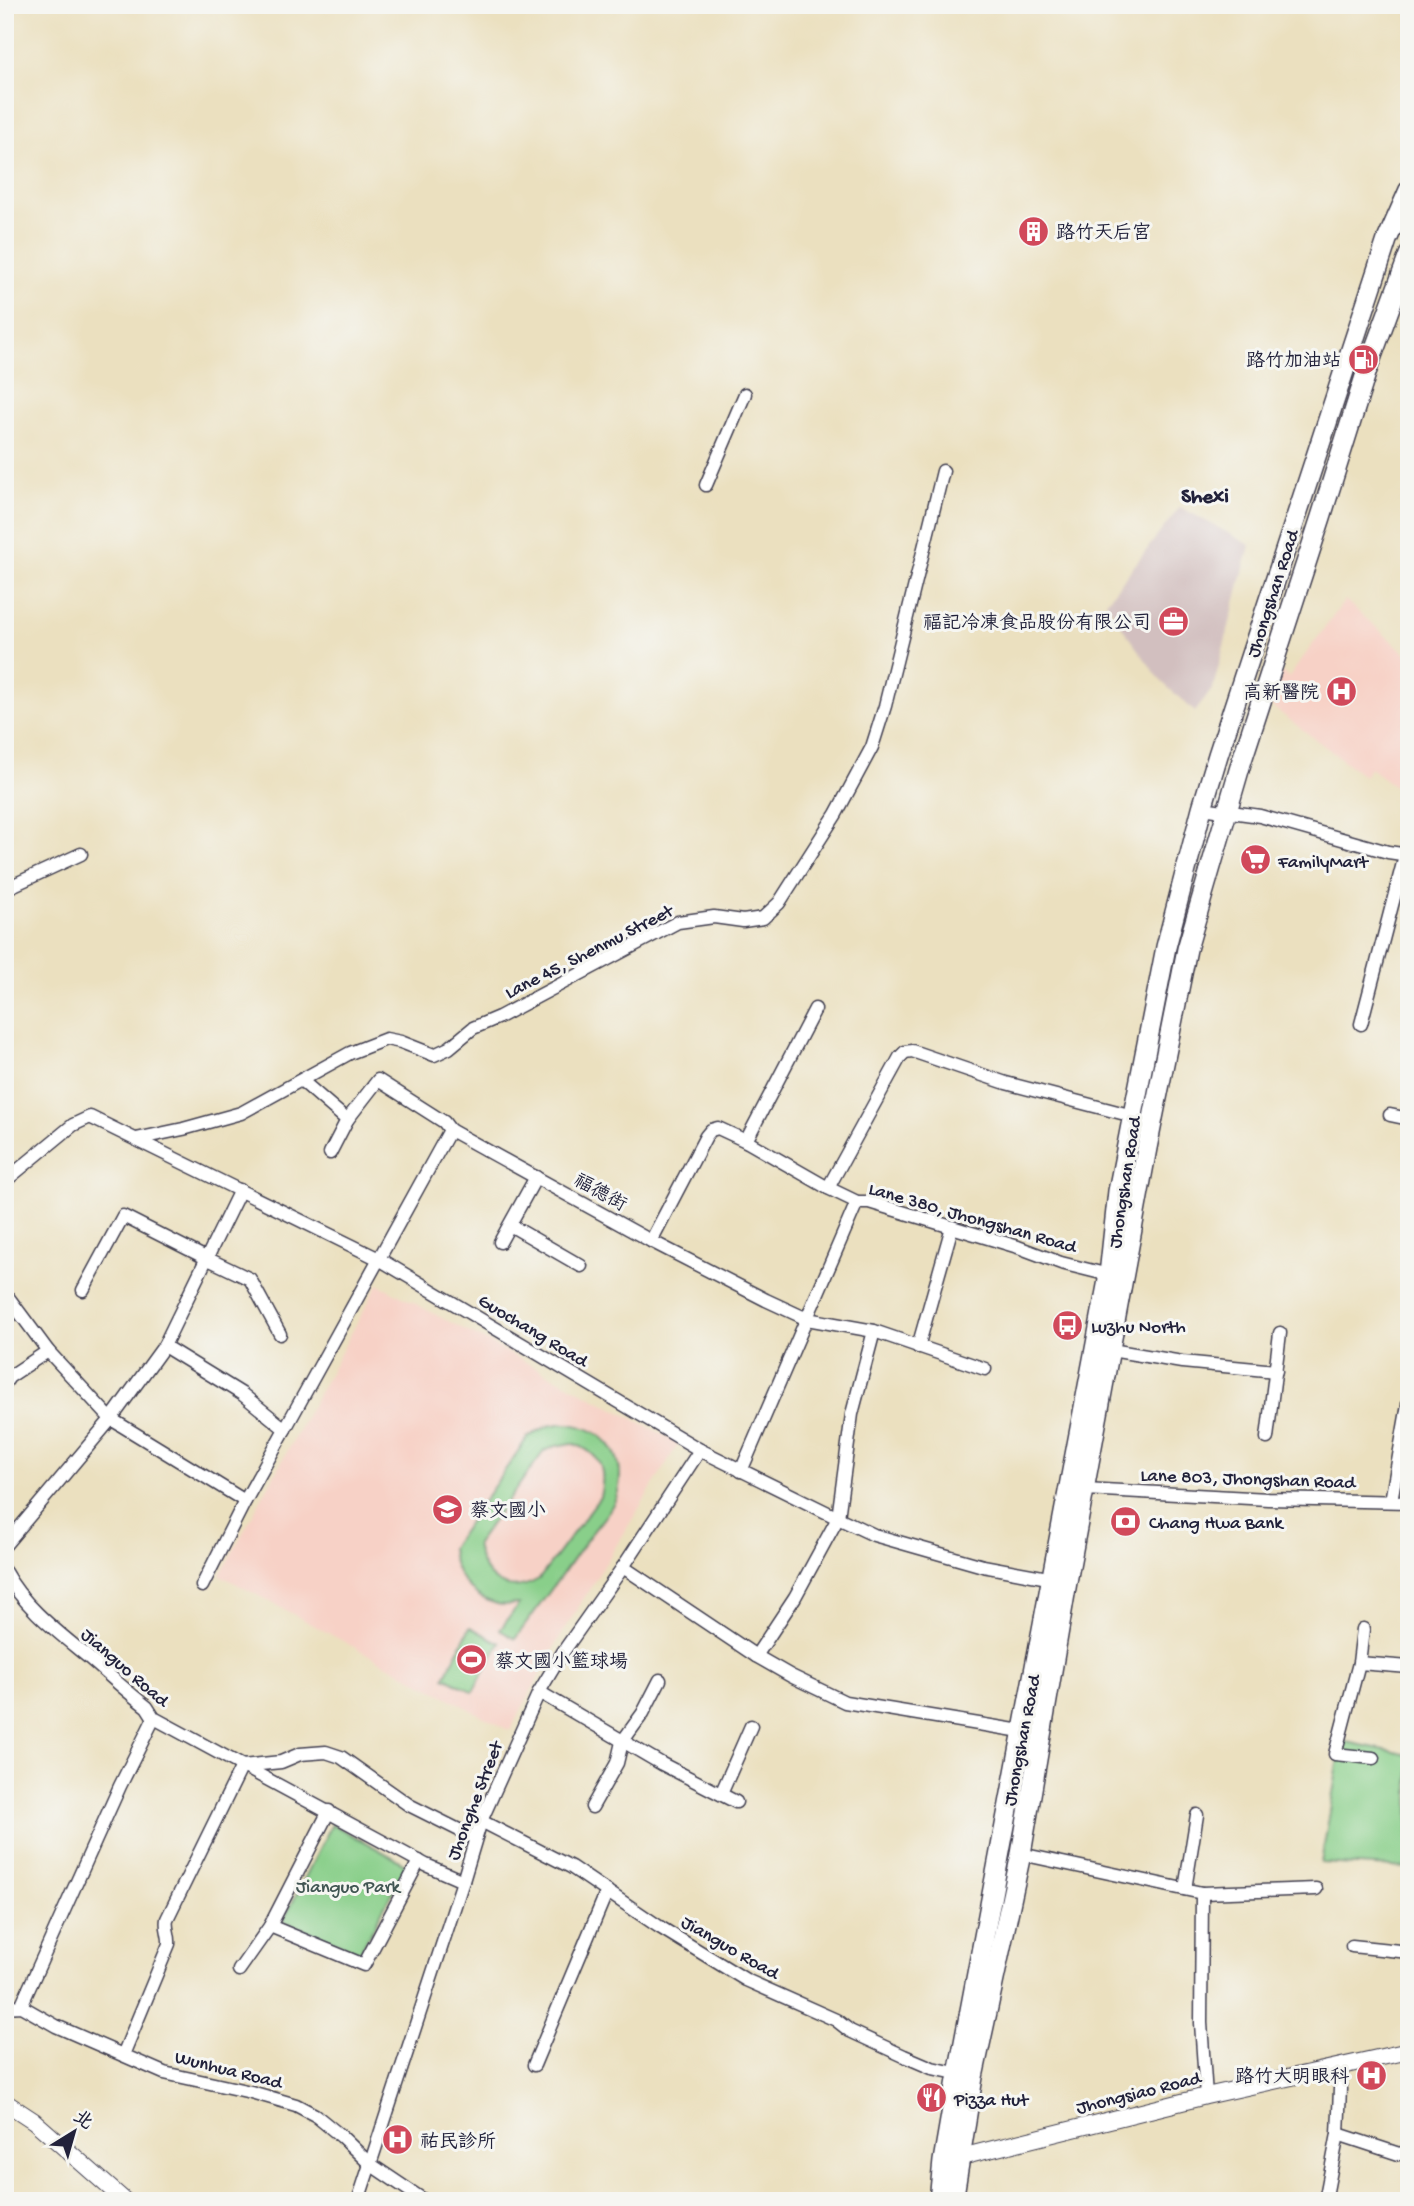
<svg xmlns="http://www.w3.org/2000/svg" width="1414" height="2206" font-family="'Gochi Hand','LXGW WenKai TC',sans-serif">
  <style>
    .built { fill: #f7d1c6 }
    .industrial { fill: #d2bfbf }
    .green { fill: #89cf8a; stroke: #567862; stroke-width: 2; fill-rule: evenodd }
    .lines { fill: none; stroke-linecap: round; stroke-linejoin: round }
    .minor-casing { stroke: #403e4f; stroke-width: 15 }
    .tertiary-casing { stroke: #403e4f; stroke-width: 18 }
    .primary-casing { stroke: #403e4f; stroke-width: 22 }
    .minor { stroke: #fff; stroke-width: 12 }
    .tertiary { stroke: #fff; stroke-width: 16 }
    .primary { stroke: #fff; stroke-width: 19 }
    .labels { text-anchor: middle; stroke-width: 6; stroke-linejoin: round; paint-order: stroke }
    .poi-label { font-size: 19px; fill: #22223b; stroke: #f6f6f2; text-anchor: start }
    .street-label { font-size: 19px; fill: #22223b; stroke: #f6f6f2 }
    .park-label { font-size: 19px; fill: #415653; stroke: #f6f6f2 }
    .neighbourhood-label { font-size: 21px; font-weight: bold; fill: #22223b; stroke: #f6f6f2 }
  </style>
  <rect width="100%" height="100%" fill="#f6f6f2"/>
  <filter id="ink" filterUnits="userSpaceOnUse"><feTurbulence type="fractalNoise" baseFrequency=".0143" numOctaves="2"/><feDisplacementMap in="SourceGraphic" scale="14" xChannelSelector="R" yChannelSelector="G"/><feConvolveMatrix kernelMatrix="1 2 1 2 8 2 1 2 1" color-interpolation-filters="sRGB"/></filter>
  <filter id="wash" filterUnits="userSpaceOnUse"><feTurbulence type="fractalNoise" baseFrequency=".00686" numOctaves="4" result="noise"/><feDisplacementMap in="SourceGraphic" scale="28" xChannelSelector="R" yChannelSelector="G"/><feGaussianBlur stdDeviation="1.57" result="paint"/><feColorMatrix in="noise" values="0 0 0 0 0 0 0 0 0 0 0 0 0 0 0 0 0 1.4 0 .05"/><feComposite in="paint" operator="in"/></filter>
  <g filter="url(#wash)">
    <rect width="100%" height="100%" fill="#ebe0bf"/>
    <!-- built -->
    <g class="built">
      <path d="M1345 600 1409 656V778L1405 794 1370 768 1364 776 1270 705 1282 672 1289 677Z"/>
      <path d="M378 1284 679 1443 556 1644 510 1731 220 1575Z"/>
    </g>
    <!-- industrial -->
    <path class="industrial" d="M1180 507 1250 545 1213 688 1195 712 1162 682 1130 639 1106 602Z"/>
    <!-- green -->
    <g class="green">
      <path d="M559 1424C602 1423 631 1455 616 1498 611 1512 596 1526 588 1538 564 1572 539 1606 515 1639L500 1630 519 1604C513 1604 504 1606 497 1604 471 1597 453 1574 451 1548L528 1437 548 1426ZM572 1443C600 1453 607 1468 600 1497L539 1579C506 1598 482 1579 476 1544L544 1451 556 1446Z"/>
      <path d="M470 1627 500 1643 473 1692 445 1677Z"/>
      <path d="M1342 1741 1409 1755V1868L1321 1863Z"/>
      <path d="M332 1824 407 1865 360 1952 283 1921Z"/>
    </g>
  </g>
  <g filter="url(#ink)">
    <g class="lines">
      <defs>
        <g id="minor">
          <path d="M706 485 745 394"/>
          <path d="M1202 808 1260 816 1388 852 1409 855"/>
          <path d="M5 889 81 854"/>
          <path d="M1361 1024 1409 840"/>
          <path d="M302 1081 347 1120"/>
          <path d="M1390 1115 1409 1119"/>
          <path d="M136 1139 183 1129 241 1113 350 1053 386 1039 401 1042 434 1055 449 1048 473 1028 499 1017 678 922 714 917 743 921 763 918 779 903 836 814 872 747 885 706 943 471"/>
          <path d="M746 1141 815 1009"/>
          <path d="M330 1153 347 1120 378 1080 444 1122 450 1130"/>
          <path d="M5 1181 73 1125 90 1117 379 1259 700 1450 838 1518 874 1535 983 1566 1059 1580"/>
          <path d="M828 1188 857 1202H869L1018 1247 1061 1263 1109 1275"/>
          <path d="M510 1225 581 1266"/>
          <path d="M651 1241 706 1136 711 1130 718 1128 746 1141 828 1188 900 1057 905 1052 912 1051 1006 1083 1133 1116"/>
          <path d="M500 1242 536 1177"/>
          <path d="M83 1290 123 1216 206 1258 250 1279 280 1334"/>
          <path d="M5 1293 48 1351 111 1419 245 1501 202 1586"/>
          <path d="M164 1346 242 1394 285 1429 245 1501"/>
          <path d="M918 1347 952 1227"/>
          <path d="M1111 1350 1182 1362 1276 1371"/>
          <path d="M5 1383 9 1377 48 1351"/>
          <path d="M285 1429 450 1130 651 1241 766 1300 807 1319 874 1331 985 1369"/>
          <path d="M1267 1438 1280 1333"/>
          <path d="M741 1471 857 1202"/>
          <path d="M1085 1489 1268 1499 1409 1502"/>
          <path d="M1391 1501 1409 1399"/>
          <path d="M5 1545 111 1419 164 1346 240 1190"/>
          <path d="M623 1567 756 1656 791 1676 845 1702 1021 1731"/>
          <path d="M5 1572C24 1607 58 1632 88 1657 108 1674 126 1691 147 1707L154 1718 426 1865 463 1881"/>
          <path d="M1363 1629 1359 1663 1335 1754 1373 1758"/>
          <path d="M756 1656 795 1597 838 1518 852 1414 874 1331"/>
          <path d="M1359 1663 1409 1667"/>
          <path d="M539 1692 662 1764 736 1802"/>
          <path d="M721 1794 751 1726"/>
          <path d="M592 1807 617 1763 622 1742 643 1713 660 1680"/>
          <path d="M481 1821 571 1867 658 1926 746 1980 836 2020 850 2031 904 2056 932 2068 965 2075"/>
          <path d="M1021 1854 1202 1893 1316 1889"/>
          <path d="M1185 1889 1197 1815"/>
          <path d="M1202 1893 1201 2023 1206 2096"/>
          <path d="M270 1926 364 1965 419 1861"/>
          <path d="M1352 1946 1409 1952"/>
          <path d="M239 1970 270 1926 329 1811"/>
          <path d="M21 2006 120 1786 154 1718"/>
          <path d="M5 2007 21 2006 56 2026 164 2073 251 2092 296 2105 315 2115 342 2137 370 2164 425 2201"/>
          <path d="M123 2055 169 1944C170 1935 165 1928 167 1919L242 1766 281 1762 300 1754 326 1752 341 1757 409 1805 475 1838"/>
          <path d="M534 2065 607 1891"/>
          <path d="M1338 2134 1399 2154 1409 2151"/>
          <path d="M5 2199 7 2201"/>
          <path d="M358 2201 463 1881 481 1821 539 1692 563 1652 623 1567 700 1450"/>
          <path d="M1325 2201 1338 2134 1341 2066"/>
        </g>
        <g id="tertiary">
          <path d="M5 2102 34 2121 125 2201"/>
          <path d="M949 2160 1206 2096 1409 2051"/>
        </g>
        <g id="primary">
          <path d="M939 2201 943 2161 958 2074 1109 1275 1118 1191 1166 947 1202 808 1218 755 1387 240 1409 190"/>
          <path d="M953 2201 973 2077 1021 1854 1067 1582 1147 1148 1187 949 1242 760 1321 517 1368 367 1409 255"/>
        </g>
      </defs>
      <!-- minor casing -->
      <use href="#minor" class="minor-casing"/>
      <!-- tertiary casing -->
      <use href="#tertiary" class="tertiary-casing"/>
      <!-- primary casing -->
      <use href="#primary" class="primary-casing"/>
      <!-- minor -->
      <use href="#minor" class="minor"/>
      <!-- tertiary -->
      <use href="#tertiary" class="tertiary"/>
      <!-- primary -->
      <use href="#primary" class="primary"/>
    </g>
  </g>
  <!-- icons -->
  <defs>
    <symbol id="building-disc" viewBox="-11 -11 22 22"><circle r="9.5" fill="#d1495b" stroke="#f6f6f2"/><path d="M-4-6H4V6H1V3H-1V6H-4ZM-2.5-4.3h1.7v1.8h-1.7ZM.8-4.3h1.7v1.8H.8ZM-2.5-1h1.7V.8h-1.7ZM.8-1h1.7V.8H.8Z" fill="#fff"/></symbol>
    <symbol id="fuel-disc" viewBox="-11 -11 22 22"><circle r="9.5" fill="#d1495b" stroke="#f6f6f2"/><path d="M-5.5-6h7V0h2V4h1.3V-2.5L3-4.5l.8-.8L6-3V5H2.5V1h-1V6h-7ZM-4.2-4.7v3.2H.2V-4.7Z" fill="#fff"/></symbol>
    <symbol id="office-disc" viewBox="-11 -11 22 22"><circle r="9.5" fill="#d1495b" stroke="#f6f6f2"/><path d="M-6-3h4V-5.5h4V-3h4V5H-6ZM-1-4.5V-3h2v-1.5ZM-6 0V1H6V0Z" fill="#fff"/></symbol>
    <symbol id="hospital-disc" viewBox="-11 -11 22 22"><circle r="9.5" fill="#d1495b" stroke="#f6f6f2"/><path d="M-5-5h3v3.5h4V-5h3V5h-3V1.5h-4V5h-3Z" fill="#fff"/></symbol>
    <symbol id="supermarket-disc" viewBox="-11 -11 22 22"><circle r="9.5" fill="#d1495b" stroke="#f6f6f2"/><path d="M-6-5.5h2.5l.6 2H6L4.5 2H-2.5L-4.4-4H-6ZM-1.5 3.2a1.3 1.3 0 1 0 .1 0ZM3 3.2a1.3 1.3 0 1 0 .1 0Z" fill="#fff"/></symbol>
    <symbol id="bus-disc" viewBox="-11 -11 22 22"><circle r="9.5" fill="#d1495b" stroke="#f6f6f2"/><path d="M-5-6H5V4H4V6H2V4H-2V6H-4V4H-5ZM-3.5-4V0h7V-4ZM-3.5 1.2v1.5H-2V1.2ZM2 1.2v1.5H3.5V1.2Z" fill="#fff"/></symbol>
    <symbol id="school-disc" viewBox="-11 -11 22 22"><circle r="9.5" fill="#d1495b" stroke="#f6f6f2"/><path d="M0-5L7-2L0 1L-7-2ZM-4 1L0 2.5L4 1V4Q0 6-4 4Z" fill="#fff"/></symbol>
    <symbol id="bank-disc" viewBox="-11 -11 22 22"><circle r="9.5" fill="#d1495b" stroke="#f6f6f2"/><path d="M-6-4H6V4H-6ZM0-2.3a2.3 2.3 0 1 0 0 4.6a2.3 2.3 0 1 0 0-4.6Z" fill="#fff"/></symbol>
    <symbol id="stadium-disc" viewBox="-11 -11 22 22"><circle r="9.5" fill="#d1495b" stroke="#f6f6f2"/><path d="M0-5a6.5 5 0 1 0 0 10a6.5 5 0 1 0 0-10ZM-3.5-1.8h7v3.6h-7Z" fill="#fff"/></symbol>
    <symbol id="restaurant-disc" viewBox="-11 -11 22 22"><circle r="9.5" fill="#d1495b" stroke="#f6f6f2"/><path d="M-5-6h1v4h1v-4h1v4h1v-4h1v5L-1.5 .5V6h-2V.5L-5-1ZM5-6V6H3V1.5H1.5Q1.5-4 5-6Z" fill="#fff"/></symbol>
  </defs>
  <g fill-rule="evenodd">
    <use href="#building-disc" x="1016" y="214" width="35" height="35"/>
    <use href="#fuel-disc" x="1346" y="342" width="35" height="35"/>
    <use href="#office-disc" x="1156" y="604" width="35" height="35"/>
    <use href="#hospital-disc" x="1324" y="674" width="35" height="35"/>
    <use href="#supermarket-disc" x="1238" y="842" width="35" height="35"/>
    <use href="#bus-disc" x="1050" y="1308" width="35" height="35"/>
    <use href="#school-disc" x="430" y="1492" width="35" height="35"/>
    <use href="#bank-disc" x="1108" y="1504" width="35" height="35"/>
    <use href="#stadium-disc" x="454" y="1642" width="35" height="35"/>
    <use href="#hospital-disc" x="1354" y="2058" width="35" height="35"/>
    <use href="#restaurant-disc" x="914" y="2080" width="35" height="35"/>
    <use href="#hospital-disc" x="380" y="2122" width="35" height="35"/>
  </g>
  <g class="labels">
    <!-- poi labels -->
    <g class="poi-label">
      <text x="1056" y="238">路竹天后宮</text>
      <text x="1341" y="366" text-anchor="end">路竹加油站</text>
      <text x="1151" y="628" text-anchor="end">福記冷凍食品股份有限公司</text>
      <text x="1319" y="698" text-anchor="end">高新醫院</text>
      <text x="1278" y="867">FamilyMart</text>
      <text x="1091" y="1332">Luzhu North</text>
      <text x="470" y="1516">蔡文國小</text>
      <text x="1149" y="1528">Chang Hwa Bank</text>
      <text x="495" y="1667">蔡文國小籃球場</text>
      <text x="1349" y="2082" text-anchor="end">路竹大明眼科</text>
      <text x="954" y="2105">Pizza Hut</text>
      <text x="420" y="2147">祐民診所</text>
    </g>
    <!-- street labels -->
    <g class="street-label">
      <text transform="translate(1271 593) rotate(-72)" y="7">Jhongshan Road</text>
      <text transform="translate(588 950) rotate(-27)" y="7">Lane 45, Shenmu Street</text>
      <text transform="translate(1123 1182) rotate(-81)" y="7">Jhongshan Road</text>
      <text transform="translate(601 1191) rotate(29)" y="7">福德街</text>
      <text transform="translate(973 1216) rotate(16)" y="7">Lane 380, Jhongshan Road</text>
      <text transform="translate(534 1329) rotate(31)" y="7">Guochang Road</text>
      <text transform="translate(1248 1477) rotate(2)" y="7">Lane 803, Jhongshan Road</text>
      <text transform="translate(126 1666) rotate(41)" y="7">Jianguo Road</text>
      <text transform="translate(1020 1740) rotate(-79)" y="7">Jhongshan Road</text>
      <text transform="translate(473 1800) rotate(-69)" y="7">Jhonghe Street</text>
      <text transform="translate(731 1946) rotate(30)" y="7">Jianguo Road</text>
      <text transform="translate(229 2068) rotate(14)" y="7">Wunhua Road</text>
      <text transform="translate(1138 2091) rotate(-14)" y="7">Jhongsiao Road</text>
    </g>
    <!-- park labels -->
    <g class="park-label">
      <text x="348" y="1892">Jianguo Park</text>
    </g>
    <!-- neighbourhood labels -->
    <g class="neighbourhood-label">
      <text x="1205" y="502">Shexi</text>
    </g>
  </g>
  <!-- margin -->
  <rect width="1414" height="2206" fill="none" stroke="#f6f6f2" stroke-width="28"/>
  <!-- north arrow -->
  <g transform="translate(74 2132) rotate(37)" stroke="#f6f6f2" stroke-width="5" paint-order="stroke">
  <path d="M0-5L12 26L0 18L-12 26Z" fill="#22223b"/>
  <text y="-10" font-size="19" font-weight="bold" text-anchor="middle" fill="#22223b">北</text>
  </g>
</svg>
